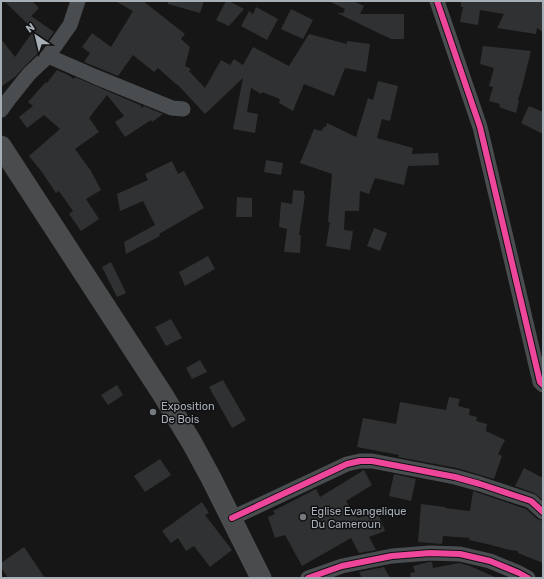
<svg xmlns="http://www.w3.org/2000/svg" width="544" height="579" font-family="Rubik,sans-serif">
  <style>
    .building { fill: #303132 }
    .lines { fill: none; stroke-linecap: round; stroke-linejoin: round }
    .minor { stroke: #4a4d4f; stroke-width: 15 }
    .secondary { stroke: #494b4d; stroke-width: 21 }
    .cycleway-casing { stroke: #101012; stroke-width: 8 }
    .cycleway { stroke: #ed469a; stroke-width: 6 }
    .poi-dot { fill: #74797e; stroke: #101012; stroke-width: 1.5 }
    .labels { text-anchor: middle; stroke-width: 3; stroke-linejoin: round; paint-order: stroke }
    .poi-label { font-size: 11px; fill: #a7afb6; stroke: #101012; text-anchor: start }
  </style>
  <rect width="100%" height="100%" fill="#161616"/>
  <!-- building -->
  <g class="building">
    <path d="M4 1H32L39 8 31 16 54 32 39 52 23 68 16 76 1 87V39L15 57 34 30Z"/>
    <path d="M115 1H143L185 34 181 39 190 47 185 66 191 69 189 71 205 88 221 60 230 65 234 59 243 65 253 47 289 66 309 34 347 44V41L370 44 366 72 345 68 334 96 304 84 293 111 279 103 280 99 262 92 261 94 251 88 247 112 258 114 255 133 233 129 243 78 205 114 177 84V85L158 68 154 72 133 55 118 76 84 62 90 53 82 47 92 33 111 47 133 11Z"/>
    <path d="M168 1H204L200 13 168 4Z"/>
    <path d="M226 1H229L244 9 229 26 216 20Z"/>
    <path d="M329 1H353L364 6 360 14H404V39H391L337 13H343L345 9Z"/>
    <path d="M461 1H543V32L537 28 536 34 497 28 504 14 480 10 478 25 460 22 463 7H461Z"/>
    <path d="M256 7 278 19 267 40 241 26 249 11 253 14Z"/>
    <path d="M291 9 313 20 303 39 281 29Z"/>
    <path d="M483 46 531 51 522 87 518 100 519 101 516 113 499 107 500 104 489 101 493 87 489 86 494 68 480 64Z"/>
    <path d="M57 70 68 75 74 79 75 77 140 105 142 108 144 106 163 114 152 122 151 120 125 137 115 122 124 116 107 95 89 118 99 132 75 149 91 171 101 190 86 199 99 219 81 231 69 214 73 211 59 191 56 193 42 172 29 156 60 129 44 115 27 128 19 117 33 106 28 102 46 82 47 83Z"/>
    <path d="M378 81 398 86 390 121 382 119 377 138 413 148 412 154 438 153 439 165 408 166 404 185 375 178 369 194 360 191 359 211H345L344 230 353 231 350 250 326 246 330 222H328L332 174 300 163 314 129 321 131 324 127H326L327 123 356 137 368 98 373 100Z"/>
    <path d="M529 106 543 112V134L521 123Z"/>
    <path d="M266 160 283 163 281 175 264 172Z"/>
    <path d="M172 161 178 174 184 171 204 208 159 234 160 236 126 254 124 242 155 225 143 201 120 211 117 194 148 180 145 174Z"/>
    <path d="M293 190 304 191V195H305L299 235H301L300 253 284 252 287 229 279 227 281 202 292 204Z"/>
    <path d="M237 197 252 198V217H236Z"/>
    <path d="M374 228 387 233 380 251 367 246Z"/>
    <path d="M208 256 215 269 185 286 179 272Z"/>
    <path d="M111 262 126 293 117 297 102 267Z"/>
    <path d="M171 319 182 338 166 346 155 327Z"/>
    <path d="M200 360 207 372 192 379 186 368Z"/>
    <path d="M223 380 246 420 232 428 209 387Z"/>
    <path d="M117 385 123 395 108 405 101 395Z"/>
    <path d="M449 397 460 399 458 406 470 409 469 415 477 417 476 421 487 424 486 431 505 440 498 454 502 456 494 479 457 468 398 457 399 455 357 447 363 418 396 424 400 402 446 410Z"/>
    <path d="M160 459 171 475 145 492 134 476Z"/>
    <path d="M524 468 543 478V500L534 493 515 486Z"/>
    <path d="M364 470 372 485 346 501 357 518 377 511 385 531 369 537 376 550 359 553 351 538 302 566 285 535 275 538 268 517 275 514 273 511 316 489 320 497Z"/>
    <path d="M394 474 416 479 411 501 389 496Z"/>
    <path d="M473 491 526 509 537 519 543 521V563L518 553V551L510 550 487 544 469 540 470 538 443 536 442 544 418 542 421 504 445 507V508L470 511Z"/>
    <path d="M202 502 209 513 205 515 232 550 210 567 194 546 186 551 178 538 171 543 162 531Z"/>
    <path d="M24 547 45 578H8L1 567V563Z"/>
    <path d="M429 562H432L433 568 459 563 470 566 497 578H411L410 573 415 572 413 566Z"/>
    <path d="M384 567 390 578H362L359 572Z"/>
  </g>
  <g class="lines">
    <!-- minor -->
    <g class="minor">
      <path d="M437 1 480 127 540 382 543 385"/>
      <path d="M48 56 96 77 172 108 183 109"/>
      <path d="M1 110 9 99 29 74 48 56 70 25 78 1"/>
      <path d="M232 518 347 464 360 461H372L455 477 480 484 531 501 543 512"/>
      <path d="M308 578 342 566 392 556 430 553 460 554 490 561 519 573 528 578"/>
    </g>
    <!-- secondary -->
    <path class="secondary" d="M1 146 163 395 192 443 211 478 261 578"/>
    <defs>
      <g id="cycleway">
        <path d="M437 1 480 127 540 382 543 385"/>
        <path d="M232 518 347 464 360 461H372L455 477 480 484 531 501 543 512"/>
        <path d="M308 578 342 566 392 556 430 553 460 554 490 561 519 573 528 578"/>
      </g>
    </defs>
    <!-- cycleway casing -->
    <use href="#cycleway" class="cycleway-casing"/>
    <!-- cycleway -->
    <use href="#cycleway" class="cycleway"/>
  </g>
  <!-- markers -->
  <g class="poi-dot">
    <circle cx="153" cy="412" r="4"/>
    <circle cx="303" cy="517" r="4"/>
  </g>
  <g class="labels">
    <!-- poi labels -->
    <g class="poi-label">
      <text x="161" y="410">Exposition<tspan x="161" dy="13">De Bois</tspan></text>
      <text x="311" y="515">Eglise Evangelique<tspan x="311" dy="13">Du Cameroun</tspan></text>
    </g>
  </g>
  <!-- border -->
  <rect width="544" height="579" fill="none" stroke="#a7afb6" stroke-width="4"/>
  <!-- north arrow -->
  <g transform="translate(36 36) rotate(325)" stroke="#101012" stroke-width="3" paint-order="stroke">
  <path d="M0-3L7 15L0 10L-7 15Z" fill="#a7afb6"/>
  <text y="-6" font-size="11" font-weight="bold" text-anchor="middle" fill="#a7afb6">N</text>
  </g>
</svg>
